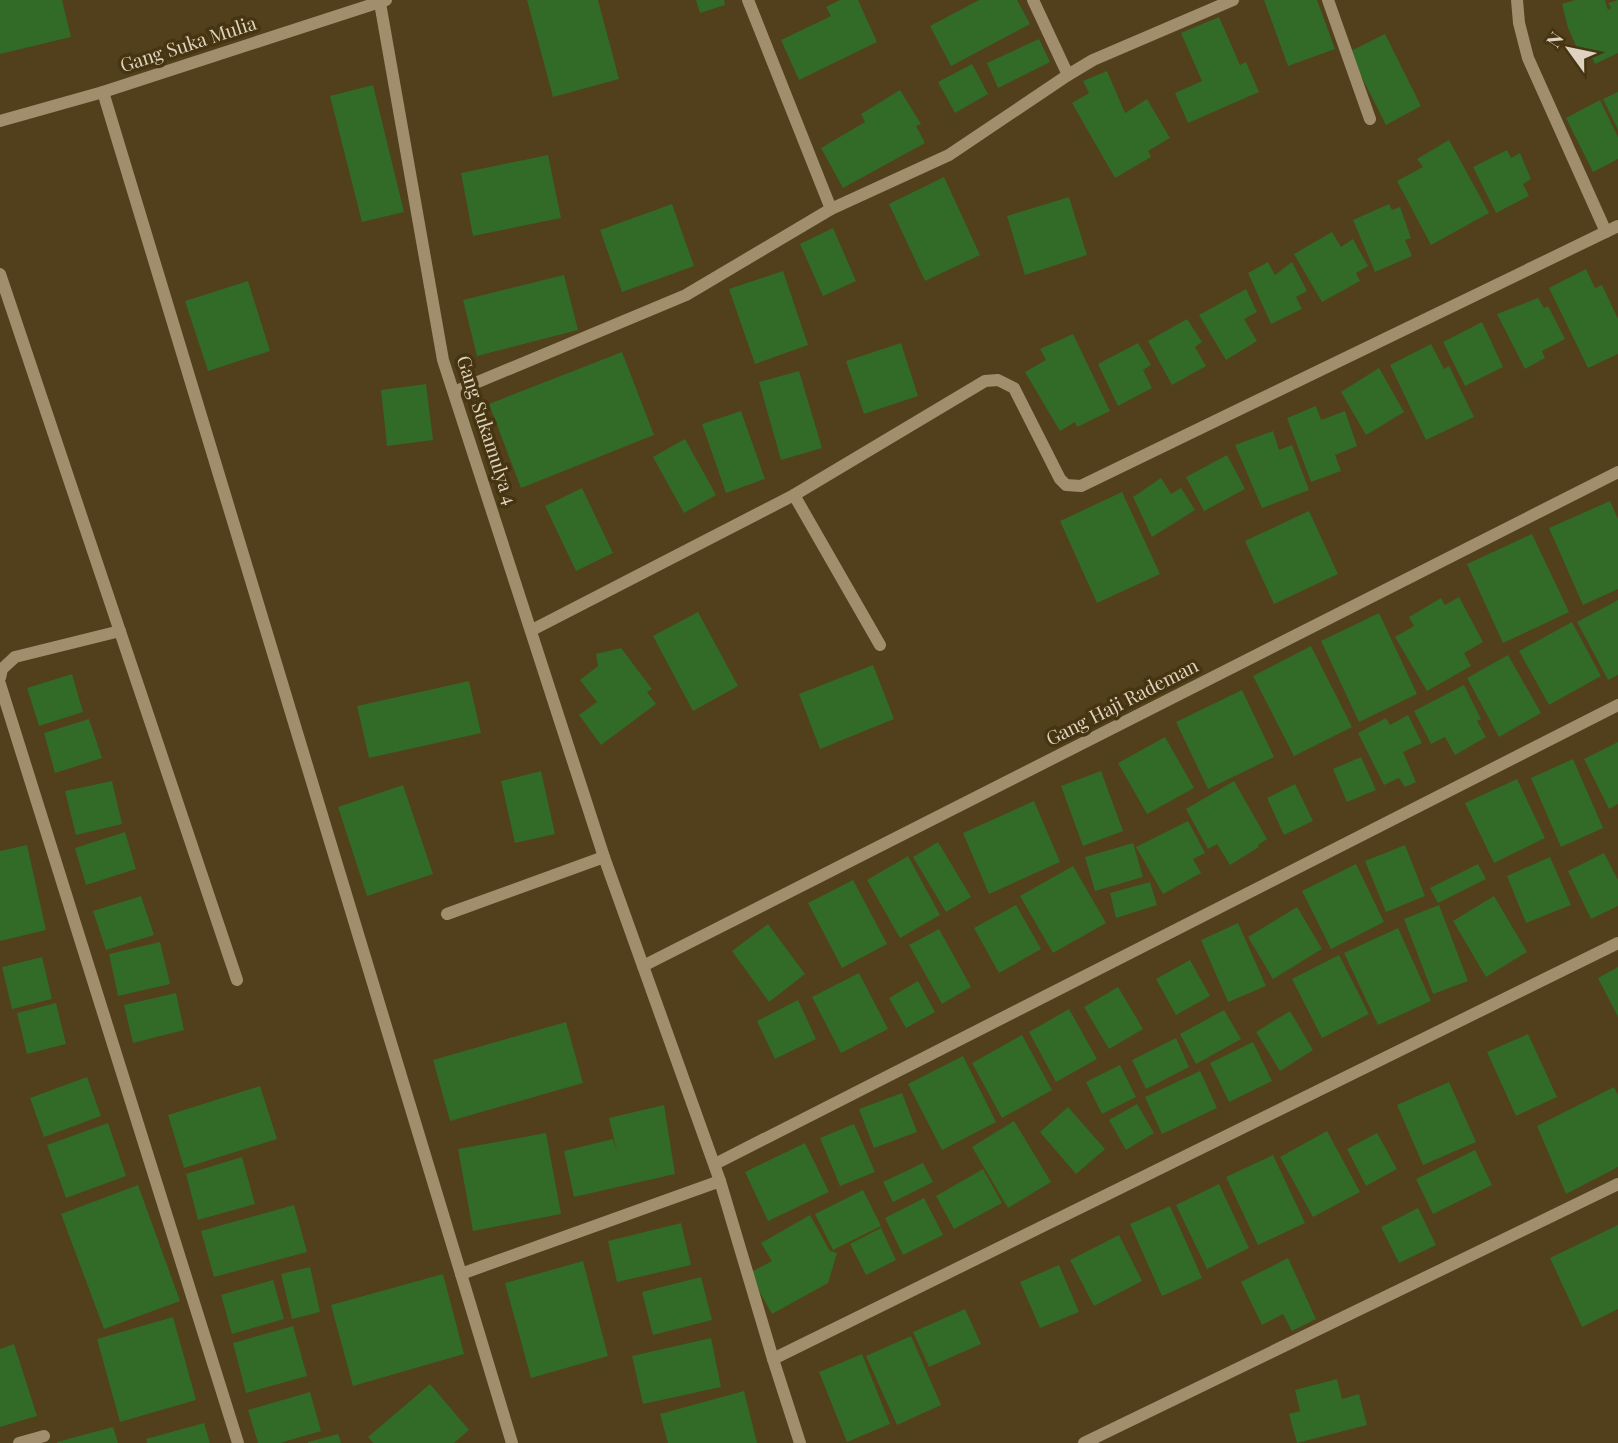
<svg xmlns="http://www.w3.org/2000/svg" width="1618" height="1443" font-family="'Playfair Display',serif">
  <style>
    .building { fill: #326a27 }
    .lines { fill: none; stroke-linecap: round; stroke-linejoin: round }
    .minor { stroke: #a18e6d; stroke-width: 12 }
    .labels { text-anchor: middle; stroke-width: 7; stroke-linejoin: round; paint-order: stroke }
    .street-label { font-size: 19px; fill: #ded3c0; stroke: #473511 }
  </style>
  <rect width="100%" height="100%" fill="#523f1c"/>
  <!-- building -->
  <g class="building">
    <path d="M0 0H62L71 37 0 54Z"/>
    <path d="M527 0H598L619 79 553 97Z"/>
    <path d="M696 0H724L725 5 700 13Z"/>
    <path d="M840 0H858L877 42 799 80 781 40 831 16 826 7Z"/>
    <path d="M979 0H1017L1030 24 951 66 930 26Z"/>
    <path d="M1264 0H1317L1335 49 1288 66Z"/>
    <path d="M1575 0H1605L1608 10 1611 8 1608 3 1618 0V53L1595 64 1590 53 1581 57 1568 28 1562 4Z"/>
    <path d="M1219 17 1240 65 1246 62 1259 92 1188 123 1175 93 1202 81 1181 33Z"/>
    <path d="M1385 34 1421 106 1386 125 1349 52Z"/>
    <path d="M1039 39 1050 62 998 88 987 63Z"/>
    <path d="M972 64 988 94 955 113 938 82Z"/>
    <path d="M1107 71 1125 113 1147 99 1170 138 1148 151 1151 157 1115 178 1072 103 1089 93 1083 81Z"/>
    <path d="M373 85 404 212 362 222 330 96Z"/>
    <path d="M900 90 921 124 916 126 925 143 843 188 821 148 865 122 861 114Z"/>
    <path d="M1618 92V130L1603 99Z"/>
    <path d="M1600 100 1618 137V159L1593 172 1566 118Z"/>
    <path d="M1449 140 1489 213 1431 245 1397 181 1423 167 1417 159Z"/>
    <path d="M1507 150 1511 158 1520 153 1531 179 1523 184 1529 196 1496 213 1473 167Z"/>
    <path d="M548 155 561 218 473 236 461 173Z"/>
    <path d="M944 177 980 255 925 281 889 204Z"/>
    <path d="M1069 197 1087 255 1025 275 1007 216Z"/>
    <path d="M672 204 694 266 622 292 600 230Z"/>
    <path d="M1389 204 1392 210 1400 207 1411 238 1405 240 1412 256 1375 272 1353 220Z"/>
    <path d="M833 228 856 281 823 296 800 244Z"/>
    <path d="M1332 232 1341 247 1353 239 1368 266 1356 273 1360 281 1322 302 1294 254Z"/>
    <path d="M1268 262 1275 275 1292 262 1307 291 1296 297 1302 309 1271 324 1248 273Z"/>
    <path d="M1586 269 1595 288 1602 285 1618 319V354L1588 368 1549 288Z"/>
    <path d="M783 271 808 345 755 364 729 289Z"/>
    <path d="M564 275 578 330 477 356 463 300Z"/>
    <path d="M248 281 270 351 208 371 185 301Z"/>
    <path d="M1246 289 1257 312 1244 319 1257 341 1226 360 1199 315Z"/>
    <path d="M1538 298 1544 308 1548 306 1565 339 1542 351 1545 358 1525 369 1497 314Z"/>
    <path d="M1187 319 1202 342 1195 347 1206 366 1172 385 1148 341Z"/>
    <path d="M1482 322 1503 367 1465 386 1443 342Z"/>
    <path d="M1073 334 1110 411 1077 427 1075 422 1060 431 1025 372 1046 360 1040 349Z"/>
    <path d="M901 343 918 396 864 414 846 361Z"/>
    <path d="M1138 343 1151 365 1143 370 1152 388 1118 406 1098 364Z"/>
    <path d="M1431 344 1444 369 1449 366 1474 417 1426 440 1390 365Z"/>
    <path d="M622 352 654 435 521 488 489 404Z"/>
    <path d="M1379 368 1404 412 1366 435 1341 392Z"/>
    <path d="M799 371 822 448 781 460 759 382Z"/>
    <path d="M426 384 433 440 387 446 381 390Z"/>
    <path d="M1316 406 1321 420 1345 411 1357 446 1335 455 1341 471 1311 482 1287 418Z"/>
    <path d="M741 411 765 479 726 493 702 424Z"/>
    <path d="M1273 431 1279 450 1292 445 1309 490 1262 508 1235 445Z"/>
    <path d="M685 439 716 495 684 513 653 457Z"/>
    <path d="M1227 455 1245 489 1204 511 1186 477Z"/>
    <path d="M1161 478 1171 494 1181 488 1195 510 1152 537 1133 497Z"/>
    <path d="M582 488 613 553 576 571 545 506Z"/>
    <path d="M1122 492 1160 574 1097 603 1060 521Z"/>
    <path d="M1610 501 1618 519V589L1583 605 1549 528Z"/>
    <path d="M1309 511 1338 574 1274 604 1245 541Z"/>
    <path d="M1532 534 1569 612 1503 643 1467 564Z"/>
    <path d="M1459 597 1483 642 1464 653 1471 666 1427 691 1395 637 1414 626 1409 617 1441 598 1445 605Z"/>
    <path d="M1618 600V675L1608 680 1577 622Z"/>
    <path d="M698 612 738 686 693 711 653 636Z"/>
    <path d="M1379 613 1417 694 1359 722 1321 641Z"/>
    <path d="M1572 622 1601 676 1549 705 1519 651Z"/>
    <path d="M1311 646 1352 727 1294 756 1253 676Z"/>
    <path d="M621 648 652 689 647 692 656 704 601 745 579 715 597 702 580 680 598 666 596 654Z"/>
    <path d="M1508 655 1541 713 1499 737 1467 678Z"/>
    <path d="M873 665 894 719 820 749 799 694Z"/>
    <path d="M72 674 83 712 39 726 27 688Z"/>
    <path d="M469 681 481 733 369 758 357 706Z"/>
    <path d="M1464 685 1481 719 1477 721 1486 737 1455 755 1445 737 1431 744 1414 711Z"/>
    <path d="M1242 690 1274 757 1208 789 1176 722Z"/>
    <path d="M1408 715 1422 743 1403 752 1416 782 1405 787 1399 778 1384 785 1358 733 1386 718 1390 725Z"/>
    <path d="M89 719 102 758 55 773 44 733Z"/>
    <path d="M1165 737 1194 788 1147 814 1118 763Z"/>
    <path d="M1618 742V804L1609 809 1584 759Z"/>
    <path d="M1361 757 1376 790 1347 802 1333 769Z"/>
    <path d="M1573 759 1603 828 1561 847 1531 778Z"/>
    <path d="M541 771 555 834 515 843 501 781Z"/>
    <path d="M1101 771 1123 831 1083 846 1061 786Z"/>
    <path d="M1517 779 1545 838 1494 863 1465 803Z"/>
    <path d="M112 781 122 824 76 835 65 791Z"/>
    <path d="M1234 781 1267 839 1258 845 1259 847 1230 865 1217 844 1208 849 1186 809Z"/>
    <path d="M1295 784 1313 821 1284 835 1267 798Z"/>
    <path d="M403 785 433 874 367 896 338 807Z"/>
    <path d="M1034 801 1060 862 989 894 963 833Z"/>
    <path d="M1188 821 1205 853 1193 859 1201 873 1163 894 1136 847Z"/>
    <path d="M125 832 136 869 86 885 75 848Z"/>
    <path d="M938 842 971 897 946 912 913 857Z"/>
    <path d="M1133 843 1143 877 1095 891 1085 857Z"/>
    <path d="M27 845 46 930 0 941V851Z"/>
    <path d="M1405 845 1425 896 1386 912 1365 861Z"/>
    <path d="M1604 853 1618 880V906L1591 919 1568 871Z"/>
    <path d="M908 856 940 915 900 938 867 880Z"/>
    <path d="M1550 857 1571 905 1526 923 1507 876Z"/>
    <path d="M1356 864 1384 922 1331 949 1302 891Z"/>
    <path d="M1478 864 1486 879 1438 903 1430 888Z"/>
    <path d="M1073 866 1106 923 1053 953 1020 896Z"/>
    <path d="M853 880 887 944 842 968 808 903Z"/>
    <path d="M1150 882 1157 905 1116 918 1110 893Z"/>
    <path d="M141 896 154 935 106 950 93 911Z"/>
    <path d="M1494 896 1527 952 1486 977 1453 921Z"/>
    <path d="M1016 905 1041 949 999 973 974 928Z"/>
    <path d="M1439 905 1468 981 1433 994 1404 919Z"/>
    <path d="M1297 907 1322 949 1273 979 1248 937Z"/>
    <path d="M1238 923 1266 986 1228 1002 1201 940Z"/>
    <path d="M768 924 805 974 769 1002 732 951Z"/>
    <path d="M1398 928 1431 1001 1378 1025 1344 953Z"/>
    <path d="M939 929 971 987 942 1004 909 945Z"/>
    <path d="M160 942 170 984 118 996 109 954Z"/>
    <path d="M1339 955 1369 1014 1322 1038 1292 979Z"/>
    <path d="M42 957 52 999 12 1009 2 967Z"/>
    <path d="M1190 960 1210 996 1176 1015 1156 979Z"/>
    <path d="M1618 967V1017L1598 978Z"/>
    <path d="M859 973 888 1029 841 1053 812 997Z"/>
    <path d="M918 981 935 1012 906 1028 889 998Z"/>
    <path d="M1118 987 1143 1029 1109 1049 1084 1007Z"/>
    <path d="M176 993 184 1030 133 1043 124 1005Z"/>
    <path d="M798 1000 816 1039 775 1059 757 1021Z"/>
    <path d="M56 1003 66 1044 27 1054 17 1013Z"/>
    <path d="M1069 1009 1097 1059 1056 1082 1029 1032Z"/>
    <path d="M1224 1010 1241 1039 1196 1064 1180 1034Z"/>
    <path d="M1290 1011 1313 1050 1280 1071 1256 1032Z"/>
    <path d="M566 1022 583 1083 450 1121 433 1060Z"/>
    <path d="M1528 1034 1557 1097 1516 1116 1487 1052Z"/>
    <path d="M1022 1035 1052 1090 1002 1118 972 1063Z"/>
    <path d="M1176 1038 1189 1067 1146 1089 1132 1060Z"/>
    <path d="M1253 1042 1272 1081 1229 1102 1210 1063Z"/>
    <path d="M963 1056 996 1122 942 1150 908 1084Z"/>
    <path d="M1120 1065 1136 1097 1102 1114 1086 1082Z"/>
    <path d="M1200 1071 1217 1108 1162 1134 1145 1097Z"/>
    <path d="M87 1077 101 1116 44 1137 30 1098Z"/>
    <path d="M1449 1082 1476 1142 1423 1165 1397 1105Z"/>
    <path d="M260 1086 277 1139 184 1168 168 1115Z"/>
    <path d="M1614 1087 1618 1095V1167L1566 1194 1537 1126Z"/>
    <path d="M902 1093 917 1132 874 1148 859 1109Z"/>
    <path d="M1137 1104 1154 1133 1126 1150 1109 1120Z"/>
    <path d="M664 1105 675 1174 574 1197 564 1151 613 1139 617 1152 609 1118Z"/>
    <path d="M1068 1107 1105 1149 1076 1174 1040 1132Z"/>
    <path d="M1014 1121 1051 1182 1008 1208 972 1147Z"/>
    <path d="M108 1123 126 1176 66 1198 47 1145Z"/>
    <path d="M854 1124 875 1172 840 1186 820 1138Z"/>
    <path d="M1327 1131 1360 1192 1313 1217 1280 1157Z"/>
    <path d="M546 1133 561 1214 473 1231 458 1149Z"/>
    <path d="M1377 1133 1397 1169 1366 1186 1347 1149Z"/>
    <path d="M805 1143 829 1192 768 1221 745 1172Z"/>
    <path d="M1475 1150 1492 1185 1433 1214 1416 1179Z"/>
    <path d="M1273 1155 1305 1223 1258 1245 1226 1177Z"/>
    <path d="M242 1157 255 1204 198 1220 186 1174Z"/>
    <path d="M923 1163 933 1182 893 1202 883 1182Z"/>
    <path d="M983 1169 1002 1203 954 1229 936 1196Z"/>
    <path d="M1219 1184 1249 1248 1207 1269 1176 1205Z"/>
    <path d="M138 1185 180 1301 104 1329 61 1214Z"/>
    <path d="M863 1190 881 1226 833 1250 815 1214Z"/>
    <path d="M924 1198 943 1235 903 1255 885 1218Z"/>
    <path d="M294 1205 307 1252 214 1277 201 1231Z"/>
    <path d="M1170 1206 1202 1278 1162 1296 1130 1224Z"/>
    <path d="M1418 1208 1436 1245 1399 1263 1381 1227Z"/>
    <path d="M810 1215 830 1251 837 1253 828 1283 772 1314 749 1273 772 1261 761 1243Z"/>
    <path d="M681 1223 691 1265 617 1282 608 1241Z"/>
    <path d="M1618 1225V1309L1582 1327 1550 1258Z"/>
    <path d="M881 1228 896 1260 866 1275 850 1244Z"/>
    <path d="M1119 1235 1142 1281 1094 1306 1070 1260Z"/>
    <path d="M1288 1258 1316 1319 1292 1331 1283 1314 1262 1325 1241 1282Z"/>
    <path d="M583 1261 608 1356 531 1378 505 1283Z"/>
    <path d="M1059 1265 1079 1312 1040 1328 1020 1282Z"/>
    <path d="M310 1267 320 1312 292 1319 281 1274Z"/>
    <path d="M443 1274 464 1354 353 1386 331 1305Z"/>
    <path d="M701 1277 712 1320 653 1335 642 1292Z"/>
    <path d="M273 1280 284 1319 232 1334 221 1295Z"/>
    <path d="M965 1309 981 1344 929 1367 913 1332Z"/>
    <path d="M173 1317 196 1400 120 1422 97 1339Z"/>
    <path d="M293 1326 307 1376 246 1393 233 1343Z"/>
    <path d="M911 1336 941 1405 897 1425 866 1356Z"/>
    <path d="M711 1338 721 1387 643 1404 632 1356Z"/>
    <path d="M14 1344 37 1416 0 1427V1349Z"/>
    <path d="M862 1354 890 1424 847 1442 819 1372Z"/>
    <path d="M1337 1379 1342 1399 1359 1394 1367 1425 1297 1443 1289 1414 1300 1411 1295 1390Z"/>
    <path d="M430 1384 469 1430 454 1443H373L368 1437Z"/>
    <path d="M744 1391 757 1443H668L660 1414Z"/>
    <path d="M310 1392 321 1431 280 1443H258L248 1410Z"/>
    <path d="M204 1423 210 1443H147L146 1439Z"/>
    <path d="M113 1427 118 1443H57V1442Z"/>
    <path d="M338 1434 341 1443H308V1442Z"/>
  </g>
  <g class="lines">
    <!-- minor -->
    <g class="minor">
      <path d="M748 0 831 209"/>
      <path d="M1033 0 1068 75 1093 60 1233 0"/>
      <path d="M1328 0 1370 119"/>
      <path d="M1517 0 1519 23 1528 58 1606 232"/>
      <path d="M380 3 443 360 604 857 720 1181"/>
      <path d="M103 92 461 1274"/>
      <path d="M0 121 103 92 386 0"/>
      <path d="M0 274 237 980"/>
      <path d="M454 392 686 295 831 209 949 155 1068 75"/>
      <path d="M794 495 880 645"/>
      <path d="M532 630 794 495 985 381 998 380 1014 388 1060 479 1066 485 1081 486 1618 226"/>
      <path d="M0 678 2 669 15 657 120 631"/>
      <path d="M0 684 238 1443"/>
      <path d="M447 914 604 857"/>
      <path d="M643 966 1618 472"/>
      <path d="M715 1164 1618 705"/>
      <path d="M773 1359 800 1443"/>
      <path d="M19 1443 44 1436"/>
      <path d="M512 1443 461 1274 720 1181 773 1359 1618 943"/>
      <path d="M1084 1443 1618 1184"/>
    </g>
  </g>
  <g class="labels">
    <!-- street labels -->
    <g class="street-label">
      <text transform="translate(188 44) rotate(-18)" y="7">Gang Suka Mulia</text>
      <text transform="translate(487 430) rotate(72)" y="7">Gang Sukamulya 4</text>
      <text transform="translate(1122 702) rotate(-27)" y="7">Gang Haji Rademan</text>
    </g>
  </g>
  <!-- north arrow -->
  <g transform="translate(1569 49) rotate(303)" stroke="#473511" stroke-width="5" paint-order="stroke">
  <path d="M0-5L12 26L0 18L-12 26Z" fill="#ded3c0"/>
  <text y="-10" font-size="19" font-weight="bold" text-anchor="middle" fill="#ded3c0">N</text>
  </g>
</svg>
